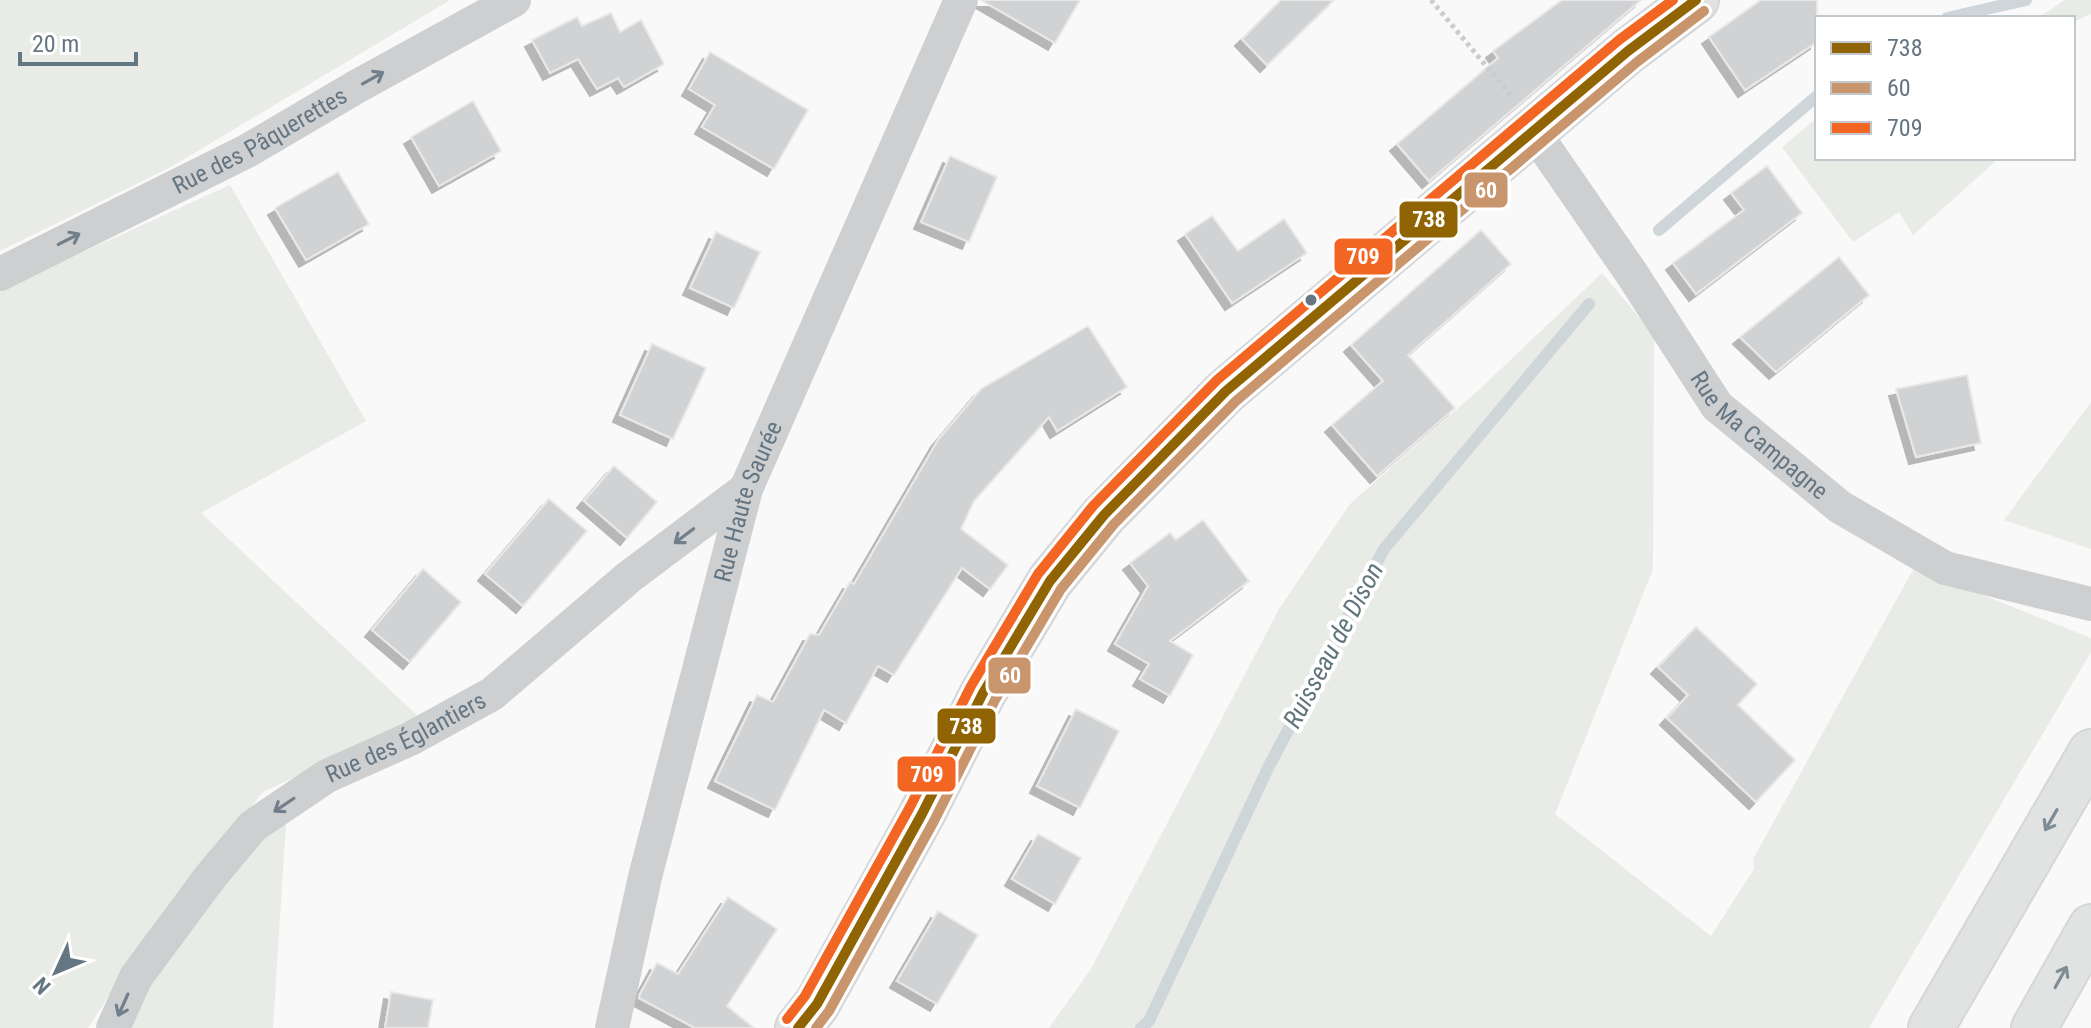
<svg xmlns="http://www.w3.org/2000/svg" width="2091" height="1028" font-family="'Roboto Condensed',sans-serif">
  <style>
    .green { fill: #e8ebe6 }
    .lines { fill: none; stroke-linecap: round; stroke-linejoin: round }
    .stream { stroke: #ced6d9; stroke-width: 12 }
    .building { fill: #d0d2d3; stroke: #e8e8e8; stroke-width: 2; filter: url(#shadow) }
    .secondary-casing { stroke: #d5d6d7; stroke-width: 48 }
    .highway-casing { stroke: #d5d6d6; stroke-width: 48 }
    .path { stroke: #cbcccd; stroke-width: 5; stroke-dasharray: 4 4; stroke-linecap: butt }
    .street { stroke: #cecfd0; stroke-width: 34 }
    .secondary { stroke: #e1e2e2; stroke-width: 44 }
    .highway { stroke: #e1e2e2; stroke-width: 44 }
    .bus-1-casing { stroke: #fff; stroke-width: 16 }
    .bus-2-casing { stroke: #fff; stroke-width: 16 }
    .bus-3-casing { stroke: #fff; stroke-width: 16 }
    .bus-1 { stroke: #916403; stroke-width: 10 }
    .bus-2 { stroke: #c9956d; stroke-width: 10 }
    .bus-3 { stroke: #f26522; stroke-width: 10 }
    .oneway { stroke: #707f8b }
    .oneway2 { stroke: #7e8c96 }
    .bus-dot { fill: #657683; stroke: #fff; stroke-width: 3 }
    .labels { text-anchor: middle; stroke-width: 8; stroke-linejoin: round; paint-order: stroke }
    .street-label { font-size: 24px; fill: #657683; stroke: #fff }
    .water-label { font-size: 26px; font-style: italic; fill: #60757c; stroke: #fff }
    .line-badge { stroke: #fff; stroke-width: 3 }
    .badge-label { font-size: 22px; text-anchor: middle; font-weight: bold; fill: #fff }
  </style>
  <defs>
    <filter id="shadow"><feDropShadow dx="-7" dy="7" stdDeviation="0" flood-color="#0004"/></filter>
  </defs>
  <rect width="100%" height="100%" fill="#f9f9f9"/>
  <!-- green -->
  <g class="green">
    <path d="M0 0H450L171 167 0 251Z"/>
    <path d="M2065 0H2091V14L2073 22V18H2038Z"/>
    <path d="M1817 118V158H1999L1913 235 1899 212 1853 242 1782 147Z"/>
    <path d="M230 185 366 421 201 513 421 719 263 792 156 923 88 1028H0V290Z"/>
    <path d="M1602 273 1654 335 1653 569 1555 814 1711 936 1754 869 1753 859 1914 568 2091 638V652L1869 1028H1049L1091 969 1279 609 1350 504 1482 387Z"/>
    <path d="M2091 402V549L2004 520Z"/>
    <path d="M287 807 273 1028H124L135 993Z"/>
  </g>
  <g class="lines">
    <!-- stream -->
    <g class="stream">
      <path d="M1947 18 2026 0"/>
      <path d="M1659 230 1817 96"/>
      <path d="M1141 1028 1149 1021 1269 766 1384 549 1589 304"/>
    </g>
  </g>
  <!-- building -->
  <g class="building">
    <path d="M981 0H1080L1055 43Z"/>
    <path d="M1281 0H1334L1267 65 1242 39Z"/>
    <path d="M1562 0H1641L1429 181 1397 144 1498 58 1493 51Z"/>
    <path d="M1761 0H1817V42L1745 90 1709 37Z"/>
    <path d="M611 13 620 32 641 20 664 64 624 87 618 78 597 89 578 59 550 73 532 40 577 17 582 26Z"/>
    <path d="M710 52 808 110 774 169 702 127 715 105 689 89Z"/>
    <path d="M473 101 501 151 439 186 411 137Z"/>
    <path d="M950 156 997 177 969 242 921 222Z"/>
    <path d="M1767 166 1802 213 1696 294 1673 263 1744 210 1731 193Z"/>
    <path d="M338 172 369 224 306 260 275 208Z"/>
    <path d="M1212 216 1238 251 1284 219 1307 253 1232 303 1185 234Z"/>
    <path d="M1481 230 1511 264 1408 355 1455 408 1377 476 1332 425 1383 381 1351 345Z"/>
    <path d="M716 232 760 252 734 308 690 288Z"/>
    <path d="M1839 257 1869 295 1776 372 1740 337Z"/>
    <path d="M1088 326 1127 387 1057 431 1049 417 974 501 961 529 1008 565 990 589 962 568 894 675 878 666 846 723 824 710 775 810 715 781 757 695 773 702 810 634 819 635 850 582 854 584 938 440 981 389Z"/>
    <path d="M652 344 706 368 673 439 620 415Z"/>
    <path d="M1967 375 1981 443 1916 457 1896 389Z"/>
    <path d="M614 466 657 502 627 538 584 501Z"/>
    <path d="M549 499 587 531 523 606 485 574Z"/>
    <path d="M1203 520 1249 581 1170 641 1193 655 1170 696 1140 679 1149 664 1115 644 1148 586 1130 563 1170 533 1176 540Z"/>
    <path d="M423 569 461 602 410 662 372 630Z"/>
    <path d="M1696 627 1757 684 1738 705 1795 760 1756 802 1667 718 1688 695 1658 667Z"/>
    <path d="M1076 709 1119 731 1080 808 1037 786Z"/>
    <path d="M1038 834 1081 858 1055 904 1012 879Z"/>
    <path d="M728 897 777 929 727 1006 754 1028H695L639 998 640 994 657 963 678 974Z"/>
    <path d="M938 911 978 935 937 1004 897 981Z"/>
    <path d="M391 992 433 1000 428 1028H385Z"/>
  </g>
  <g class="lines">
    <defs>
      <path id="secondary" d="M798 1028 817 1004 922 814 983 693 1050 581 1104 515 1226 391 1628 51 1696 0"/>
      <g id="highway">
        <path d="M1931 1028 2091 752"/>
        <path d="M2034 1028 2091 927"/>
      </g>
    </defs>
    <!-- secondary casing -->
    <use href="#secondary" class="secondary-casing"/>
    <!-- highway casing -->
    <use href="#highway" class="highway-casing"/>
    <!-- path -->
    <path class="path" d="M1431 0 1512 97"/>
    <!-- street -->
    <g class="street">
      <path id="s1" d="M1534 132 1632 274 1717 406 1840 507 1945 568 2091 604"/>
      <path id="s2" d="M0 274 247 151 356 87 514 0"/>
      <path id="s3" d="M113 1028 136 977 211 876 253 826 327 776 410 739 492 694 629 577 746 489"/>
      <path id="s4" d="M612 1028 645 877 746 489 961 0"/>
    </g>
    <!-- secondary -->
    <use href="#secondary" class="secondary"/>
    <!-- highway -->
    <use href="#highway" class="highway"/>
    <defs>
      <path id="bus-1" d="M798 1028 817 1004 922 814 983 693 1050 581 1104 515 1226 391 1628 51 1696 0"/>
      <path id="bus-2" d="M816 1028 829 1011 934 821 995 700 1061 589 1114 524 1236 401 1637 62 1704 11"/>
      <path id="bus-3" d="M787 1019 805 996 910 807 971 686 1038 574 1093 506 1217 380 1619 40 1673 0"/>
    </defs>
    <!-- bus-1 casing -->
    <use href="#bus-1" class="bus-1-casing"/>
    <!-- bus-2 casing -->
    <use href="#bus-2" class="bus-2-casing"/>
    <!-- bus-3 casing -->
    <use href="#bus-3" class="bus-3-casing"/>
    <!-- bus-1 -->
    <use href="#bus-1" class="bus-1"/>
    <!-- bus-2 -->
    <use href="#bus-2" class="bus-2"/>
    <!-- bus-3 -->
    <use href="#bus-3" class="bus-3"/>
  </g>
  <!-- one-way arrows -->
  <defs><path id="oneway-shaft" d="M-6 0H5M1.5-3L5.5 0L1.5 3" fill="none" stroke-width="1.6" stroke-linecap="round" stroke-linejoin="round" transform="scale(2)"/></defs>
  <g class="oneway">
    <use href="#oneway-shaft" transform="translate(373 78) rotate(-29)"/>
    <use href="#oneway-shaft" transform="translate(69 239) rotate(-27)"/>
    <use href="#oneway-shaft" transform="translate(684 536) rotate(143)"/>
    <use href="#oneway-shaft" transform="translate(284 805) rotate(146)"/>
    <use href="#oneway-shaft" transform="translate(123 1005) rotate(114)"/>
  </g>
  <g class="oneway2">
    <use href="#oneway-shaft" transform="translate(2051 820) rotate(120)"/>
    <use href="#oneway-shaft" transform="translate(2061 977) rotate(-61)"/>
  </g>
  <!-- markers -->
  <circle class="bus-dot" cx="1311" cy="300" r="7"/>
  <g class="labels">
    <!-- street labels -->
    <g class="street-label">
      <text dy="8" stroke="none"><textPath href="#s2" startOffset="292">Rue des Pâquerettes</textPath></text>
      <text dy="8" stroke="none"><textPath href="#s1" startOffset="380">Rue Ma Campagne</textPath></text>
      <text dy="8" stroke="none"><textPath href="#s4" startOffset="544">Rue Haute Saurée</textPath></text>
      <text dy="8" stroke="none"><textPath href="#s3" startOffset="424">Rue des Églantiers</textPath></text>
    </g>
    <!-- water labels -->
    <g class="water-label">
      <text transform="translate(1333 645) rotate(-62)" y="9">Ruisseau de Dison</text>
    </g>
  </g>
  <g class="line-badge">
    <rect x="1463" y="171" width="46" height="38" rx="8" fill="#c9956d"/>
    <rect x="1398" y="200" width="61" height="39" rx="8" fill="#916403"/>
    <rect x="1333" y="237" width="61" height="39" rx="8" fill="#f26522"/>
    <rect x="987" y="656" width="45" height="39" rx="8" fill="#c9956d"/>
    <rect x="936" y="707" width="61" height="38" rx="8" fill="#916403"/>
    <rect x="896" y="755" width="61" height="38" rx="8" fill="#f26522"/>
  </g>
  <g class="badge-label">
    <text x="1486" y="198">60</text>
    <text x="1429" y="227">738</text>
    <text x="1363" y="264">709</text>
    <text x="1010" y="683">60</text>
    <text x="966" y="734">738</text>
    <text x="927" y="782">709</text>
  </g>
  <!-- legend -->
  <rect x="1815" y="16" width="260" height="144" fill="#ffffff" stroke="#c1c8cd" stroke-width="2"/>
  <rect x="1831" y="42" width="40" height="12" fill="#916403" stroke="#c1c8cd" stroke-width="2"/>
  <text x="1887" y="56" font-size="24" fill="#657683">738</text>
  <rect x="1831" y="82" width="40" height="12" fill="#c9956d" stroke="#c1c8cd" stroke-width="2"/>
  <text x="1887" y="96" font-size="24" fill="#657683">60</text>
  <rect x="1831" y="122" width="40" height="12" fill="#f26522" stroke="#c1c8cd" stroke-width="2"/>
  <text x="1887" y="136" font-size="24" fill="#657683">709</text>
  <!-- north arrow -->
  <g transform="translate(56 972) rotate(226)" stroke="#ffffff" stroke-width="6" paint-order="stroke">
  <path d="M0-6L14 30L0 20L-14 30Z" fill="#657683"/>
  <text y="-12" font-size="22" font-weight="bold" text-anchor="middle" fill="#657683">N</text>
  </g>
  <!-- scale -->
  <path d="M20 52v12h116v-12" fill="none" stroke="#657683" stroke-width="4"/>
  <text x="32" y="52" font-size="24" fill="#657683" stroke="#ffffff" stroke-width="6" paint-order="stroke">20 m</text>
</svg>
